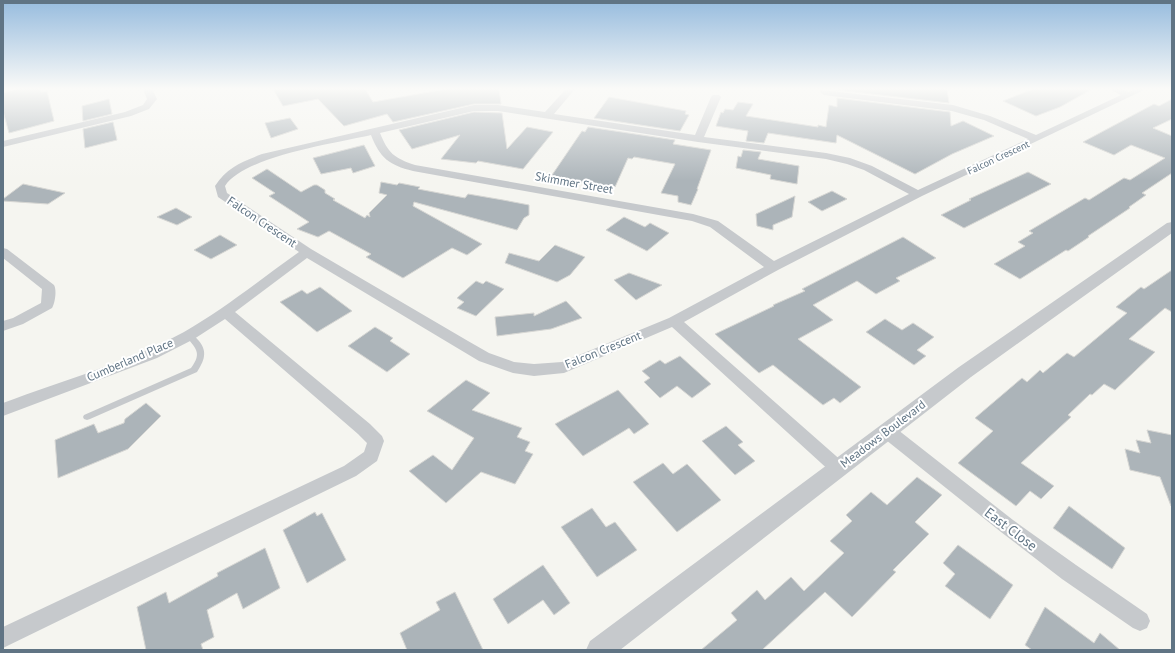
<svg xmlns="http://www.w3.org/2000/svg" width="1175" height="653" font-family="'PT Sans',sans-serif">
  <style>
    .building { fill: #acb4b9; stroke: #d6d6d3 }
    .lines { fill: none; stroke-linecap: round; stroke-linejoin: round }
    .service { fill: #c6c9cc; fill-rule: evenodd }
    .minor { fill: #c6c9cc; fill-rule: evenodd }
    .tertiary { fill: #c6c9cc; fill-rule: evenodd }
    .labels { text-anchor: middle; stroke-width: 4; stroke-linejoin: round; paint-order: stroke }
    .far-street-label { font-size: 10px; fill: #607484; stroke: #fff }
    .street-label { font-size: 12px; fill: #607484; stroke: #fff }
    .near-street-label { font-size: 14px; fill: #607484; stroke: #fff }
  </style>
  <rect width="100%" height="100%" fill="#f5f5f0"/>
  <!-- building -->
  <g class="building">
    <path d="M17 89H41V92L47 91 54 121 9 133 3 111V93Z"/>
    <path d="M273 89H365L373 102 446 89H499L501 104H474L393 122 387 114 344 126 318 99 283 106Z"/>
    <path d="M838 89H947L949 103 838 90Z"/>
    <path d="M1033 89H1092L1060 107 1036 116 1003 101Z"/>
    <path d="M609 97 686 111 685 114 689 115 680 131 594 118Z"/>
    <path d="M837 98 950 112 951 126 963 121 994 136 952 154 915 174 837 135 836 143 768 133 764 143 746 141 748 131 716 126 721 112 723 113 725 109 733 110 738 102 753 104 746 116 818 127V125L826 127 829 105 837 107Z"/>
    <path d="M109 99 112 114 83 121 82 106Z"/>
    <path d="M1172 99V119L1153 128 1172 136V173L1142 193 1146 195 1129 207 1130 208 1088 236 1089 237 1068 251 1066 250 1020 279 994 264 1025 246 1018 242 1033 233 1029 231 1085 198 1089 200 1124 178 1130 180 1165 158 1131 145 1114 155 1083 142 1154 104 1159 106Z"/>
    <path d="M474 112 502 113 507 149 527 127 553 132 523 169 478 161 476 163 441 159 460 135 412 149 399 130Z"/>
    <path d="M290 118 298 129 271 138 265 123Z"/>
    <path d="M113 122 117 140 85 148 83 129Z"/>
    <path d="M588 127 675 140 673 144 711 150 697 189H698L691 205 678 202V196L661 193 675 164 634 157 632 159 628 158 615 187 550 178 582 131 585 132Z"/>
    <path d="M364 145 375 166 353 173 351 168 321 174 313 158Z"/>
    <path d="M743 150 761 152 758 159 799 166 797 184 770 179 771 175 736 168 738 156 741 157Z"/>
    <path d="M267 169 301 192 314 185H317L325 190V193L335 199 333 200 365 218 367 215 370 217 369 213 387 195 379 193 381 182 397 185 399 183 420 187 418 189 465 198 468 194 503 200 529 205V215L524 218 517 230 414 202 413 206 482 244 467 255 452 248 403 278 366 257 371 254 329 231 318 237 297 229 309 222 269 196 275 193 252 178Z"/>
    <path d="M1028 172 1051 184 964 228 941 215 971 200 969 199Z"/>
    <path d="M23 184 65 193 48 204 3 201V199Z"/>
    <path d="M832 191 847 199 822 211 808 202Z"/>
    <path d="M795 196 792 217 773 225V230L757 226 756 214Z"/>
    <path d="M176 208 192 217 177 225 157 217Z"/>
    <path d="M624 217 645 227 650 223 669 233 647 251 606 230Z"/>
    <path d="M220 235 237 245 211 259 194 250Z"/>
    <path d="M903 237 936 258 896 278 900 281 876 294 857 281 813 305 833 320 798 339 861 387 840 403 834 398 823 405 773 365 759 373 715 334 774 306 773 305 805 291 802 289Z"/>
    <path d="M555 245 585 257 570 275 557 282 505 263 509 253 539 261Z"/>
    <path d="M1172 270V312L1165 308 1129 339 1155 352 1115 390 1104 384 1092 395 1090 394 1068 415 1071 417 1021 463 1054 486 1041 499 1030 491 1016 506 958 463 993 431 975 418 1022 378 1027 382 1040 370 1043 373 1067 353 1074 357 1127 313 1116 307 1141 287 1144 289Z"/>
    <path d="M629 273 662 285 636 300 614 280Z"/>
    <path d="M476 281 483 284 486 281 504 289 476 316 457 308 464 302 457 298Z"/>
    <path d="M320 287 352 311 317 332 280 302 302 290 307 294Z"/>
    <path d="M566 301 582 318 551 329 497 336 495 317 534 313V316Z"/>
    <path d="M885 319 902 330 913 323 934 337 917 350 926 356 914 365 866 332Z"/>
    <path d="M375 327 393 338 390 341 410 354 387 372 348 346Z"/>
    <path d="M680 356 711 384 692 398 677 386 660 398 644 382 650 378 642 371 660 360 665 364Z"/>
    <path d="M466 380 490 393 472 410 522 428 517 437 530 442 525 451 533 454 515 484 481 472 446 503 409 471 433 455 452 470 474 438 427 411Z"/>
    <path d="M618 390 649 424 634 434 629 428 583 456 555 424Z"/>
    <path d="M146 403 161 416 128 449 58 478 55 440 94 424 98 433 124 423 125 419Z"/>
    <path d="M726 426 743 442 738 445 755 461 735 475 702 441Z"/>
    <path d="M1147 430 1172 435V506H1171L1160 477 1130 470 1125 449 1140 453 1136 440 1151 443Z"/>
    <path d="M663 463 673 474 687 464 721 500 677 532 633 482Z"/>
    <path d="M917 477 942 495 915 522 929 534 893 570 896 572 852 617 825 592 762 650H701L737 620 731 613 757 590 765 600 791 577 804 591 844 553 830 541 852 521 846 515 871 492 887 505Z"/>
    <path d="M1069 506 1125 548 1112 569 1053 528Z"/>
    <path d="M592 508 606 527 615 522 637 550 597 577 561 527Z"/>
    <path d="M315 512 317 516 322 513 346 560 307 583 283 530Z"/>
    <path d="M958 545 1013 585 990 619 945 586 955 574 943 563Z"/>
    <path d="M265 548 280 588 243 609 237 593 207 610 214 637 201 644 203 650H146L137 607 166 592 169 603 218 576 217 573Z"/>
    <path d="M543 565 570 603 554 615 543 600 508 624 493 599Z"/>
    <path d="M455 592 483 650H407L400 633 440 610 436 602Z"/>
    <path d="M1045 607 1094 643 1100 633 1120 650H1032L1025 645Z"/>
  </g>
  <g class="lines">
    <!-- service -->
    <path class="service" d="M189 332C193 334 196 338 199 341 208 352 204 361 197 372L90 419 87 420 84 419 83 417 84 415 191 368C203 352 195 348 185 335Z"/>
    <!-- minor -->
    <g class="minor">
      <path d="M143 89H152L157 99 149 109 131 116 3 147V141L125 112 143 105 147 99Z"/>
      <path d="M566 89H575L554 114 695 135 711 97 713 95H719L721 97 704 137 826 153 850 158 872 166 918 190 1028 139 984 120 952 111 824 95 820 92 821 90 953 105 990 116 1036 135 1121 95 1109 89H1122L1129 92 1134 89H1146L922 196 778 270 684 322 844 463 847 468 844 473 838 475 832 473 672 327 564 373 534 376 513 373 479 361 307 258 235 312 370 424 382 436 384 441 377 461 356 476 3 648V627L344 466 364 452 367 443 358 434 225 319 194 339 157 358 3 416V403C62 381 128 362 184 332 224 309 261 279 299 252L218 197 215 186C227 167 242 162 262 154L474 105H498L545 112ZM474 111H498L698 142 826 159 847 164 864 170 909 194 774 261 718 221 693 214 415 165C394 158 388 153 380 133ZM371 135C380 158 389 165 413 171L692 221 710 227 764 267 669 318 562 362 534 364 514 362 489 353 468 341 311 249 227 193 225 186C244 156 337 143 371 135Z"/>
      <path d="M3 248 7 249 54 285C57 290 55 303 52 308L23 324 3 331V321L13 318 41 303 42 289 3 258Z"/>
      <path d="M887 424 893 426 1013 520 1076 565 1147 614 1150 621 1147 628 1140 631 1133 628 1062 579 1001 532 881 436 879 431 881 426Z"/>
    </g>
    <!-- tertiary -->
    <path class="tertiary" d="M1172 222V233L971 377 620 650H586L590 641 959 367 1167 223Z"/>
  </g>
  <!-- sky -->
  <linearGradient id="sky" x2="0" y2="1"><stop stop-color="#97bcde"/><stop offset="0.49" stop-color="#fafaf8"/><stop offset="1" stop-color="#fafaf8" stop-opacity="0"/></linearGradient>
  <rect width="1175" height="181" fill="url(#sky)"/>
  <g class="labels">
    <!-- far-street labels -->
    <g class="far-street-label">
      <text transform="translate(998 157) rotate(-25)" y="4">Falcon Crescent</text>
    </g>
    <!-- street labels -->
    <g class="street-label">
      <text transform="translate(574 183) rotate(10)" y="4">Skimmer Street</text>
      <text transform="translate(262 222) rotate(34)" y="4">Falcon Crescent</text>
      <text transform="translate(603 350) rotate(-22)" y="4">Falcon Crescent</text>
      <text transform="translate(130 360) rotate(-23)" y="4">Cumberland Place</text>
      <text transform="translate(883 434) rotate(-37)" y="4">Meadows Boulevard</text>
    </g>
    <!-- near-street labels -->
    <g class="near-street-label">
      <text transform="translate(1011 529) rotate(37)" y="5">East Close</text>
    </g>
  </g>
  <!-- border -->
  <rect width="1175" height="653" fill="none" stroke="#607484" stroke-width="8"/>
</svg>
